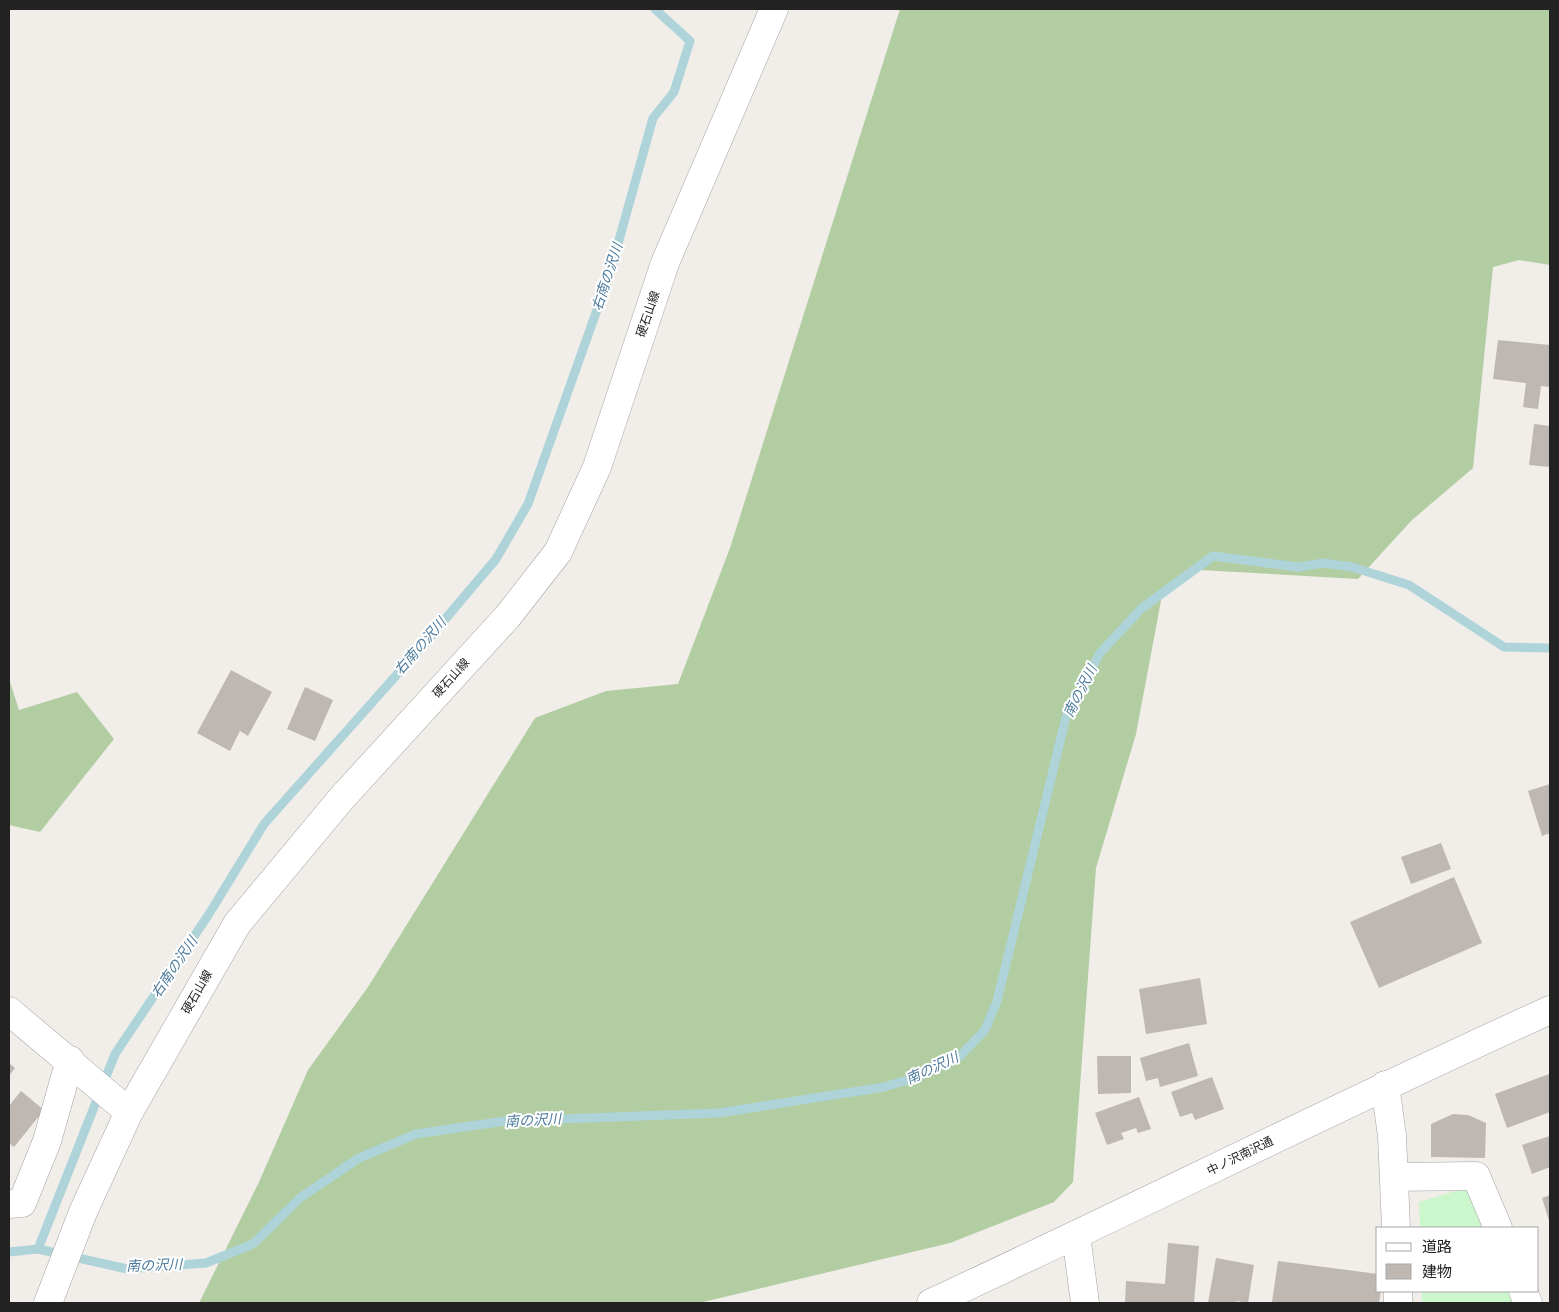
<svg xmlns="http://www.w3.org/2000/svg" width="1559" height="1312" font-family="Raleway,'Noto Sans JP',sans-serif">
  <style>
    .forest { fill: #b2cda2 }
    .park { fill: #ccf6cb }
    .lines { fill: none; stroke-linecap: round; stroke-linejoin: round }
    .stream { stroke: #aed4da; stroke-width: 9 }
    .building { fill: #beb7b2 }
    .minor-casing { stroke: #a3a3a3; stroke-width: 29 }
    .minor { stroke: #fff; stroke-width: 28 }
    .labels { text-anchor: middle; stroke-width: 4; stroke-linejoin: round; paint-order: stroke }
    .street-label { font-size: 12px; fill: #222; stroke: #fff }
    .water-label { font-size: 14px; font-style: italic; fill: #4e7b9b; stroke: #fff }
  </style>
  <rect width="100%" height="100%" fill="#f1eee9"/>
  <!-- forest -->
  <g class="forest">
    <path d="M900 9H1550V265L1519 260 1493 267 1473 468 1412 520 1358 579 1200 570 1163 590 1136 734 1096 868 1073 1182 1054 1202 950 1243 699 1303H199L259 1182 308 1070 368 987 535 718 606 691 678 684 730 548Z"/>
    <path d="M9 679 19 710 77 692 114 739 40 832 9 825Z"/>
  </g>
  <!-- park -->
  <g class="park">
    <path d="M1466 1188 1483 1228H1420L1419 1202Z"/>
    <path d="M1422 1291H1509L1514 1303H1422Z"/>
  </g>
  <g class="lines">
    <!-- stream -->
    <g class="stream">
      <path d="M38 1249 115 1054 209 914 264 824 425 643 496 559 528 504 609 276 653 118 674 92 690 41 655 9"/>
      <path d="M9 1252 38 1249 127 1269 206 1263 253 1244 301 1197 359 1158 416 1134 505 1121 719 1113 884 1087 914 1078 959 1057 985 1030 997 1001 1066 717 1100 653 1142 608 1213 556 1298 567 1323 563 1352 567 1409 585 1504 647 1550 648"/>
    </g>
  </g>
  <!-- building -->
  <g class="building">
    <path d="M1498 340 1550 345V387L1541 386 1538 409 1523 407 1526 383 1493 379Z"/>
    <path d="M1534 424 1550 426V467L1529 465Z"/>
    <path d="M231 670 272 692 248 736 240 731 230 751 197 733Z"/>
    <path d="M305 687 333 700 315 741 287 729Z"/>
    <path d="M1550 784V833L1542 836 1528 791Z"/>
    <path d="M1441 843 1451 869 1411 884 1401 857Z"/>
    <path d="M1454 877 1482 943 1379 988 1350 922Z"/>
    <path d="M1200 978 1207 1024 1146 1034 1139 989Z"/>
    <path d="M1189 1043 1198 1076 1160 1087 1158 1078 1146 1081 1140 1058Z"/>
    <path d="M1097 1056H1131V1093L1098 1094Z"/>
    <path d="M9 1063 15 1068 9 1076Z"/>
    <path d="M1549 1074 1550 1112 1507 1128 1495 1094Z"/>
    <path d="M1212 1077 1224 1109 1195 1120 1192 1113 1180 1117 1171 1092Z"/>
    <path d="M21 1091 44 1110 14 1147 9 1143V1106Z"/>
    <path d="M1139 1097 1151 1129 1138 1133 1136 1128 1121 1133 1124 1139 1107 1145 1095 1113Z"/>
    <path d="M1453 1114 1468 1115 1486 1123 1485 1158 1431 1157V1124Z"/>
    <path d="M1550 1136V1167L1532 1174 1522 1145Z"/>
    <path d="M1550 1195V1224L1542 1198Z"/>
    <path d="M1168 1243 1199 1246 1194 1303H1125L1126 1281 1165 1284Z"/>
    <path d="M1216 1258 1254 1265 1248 1303 1237 1301 1236 1303H1208Z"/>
    <path d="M1278 1261 1378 1274V1291H1381L1379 1303 1272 1302Z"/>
  </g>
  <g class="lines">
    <defs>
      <g id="minor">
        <path d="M9 1011 129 1112"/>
        <path d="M1385 1085 1392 1136 1396 1228"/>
        <path d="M1394 1177 1476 1176 1498 1228"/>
        <path d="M9 1204 22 1203 47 1141 70 1060"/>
        <path d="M1076 1235 1085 1303"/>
        <path d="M1398 1291V1303"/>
        <path d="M1523 1291 1528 1303"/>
        <path d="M48 1303 83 1212 129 1112 237 924 341 799 508 616 558 552 597 467 665 263 774 9"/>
        <path d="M931 1303C1138 1207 1342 1104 1550 1010"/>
      </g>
    </defs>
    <!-- minor casing -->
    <use href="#minor" class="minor-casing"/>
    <!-- minor -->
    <use href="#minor" class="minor"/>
  </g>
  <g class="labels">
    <!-- street labels -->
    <g class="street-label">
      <text transform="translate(648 314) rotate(-71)" y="4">硬石山線</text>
      <text transform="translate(451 678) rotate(-48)" y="4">硬石山線</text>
      <text transform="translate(197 992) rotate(-60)" y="4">硬石山線</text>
      <text transform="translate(1240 1156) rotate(-26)" y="4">中ノ沢南沢通</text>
    </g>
    <!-- water labels -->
    <g class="water-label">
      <text transform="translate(607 277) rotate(-72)" y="5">右南の沢川</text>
      <text transform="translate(420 646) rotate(-49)" y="5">右南の沢川</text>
      <text transform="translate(1080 691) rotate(-63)" y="5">南の沢川</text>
      <text transform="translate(174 967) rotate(-56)" y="5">右南の沢川</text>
      <text transform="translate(932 1068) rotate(-25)" y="5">南の沢川</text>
      <text transform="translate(533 1120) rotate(-3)" y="5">南の沢川</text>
      <text transform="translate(154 1265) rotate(-2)" y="5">南の沢川</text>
    </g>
  </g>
  <!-- border -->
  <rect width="1559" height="1312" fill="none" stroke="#222222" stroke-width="20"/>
  <!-- legend -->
  <rect x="1376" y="1227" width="162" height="65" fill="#ffffff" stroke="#a7a7a7"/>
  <rect x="1386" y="1243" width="25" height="8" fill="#ffffff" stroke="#a7a7a7"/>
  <text x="1422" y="1252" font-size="15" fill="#222222">道路</text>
  <rect x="1386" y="1264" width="25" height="15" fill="#beb7b2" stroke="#a7a7a7"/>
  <text x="1422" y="1277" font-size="15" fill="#222222">建物</text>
</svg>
